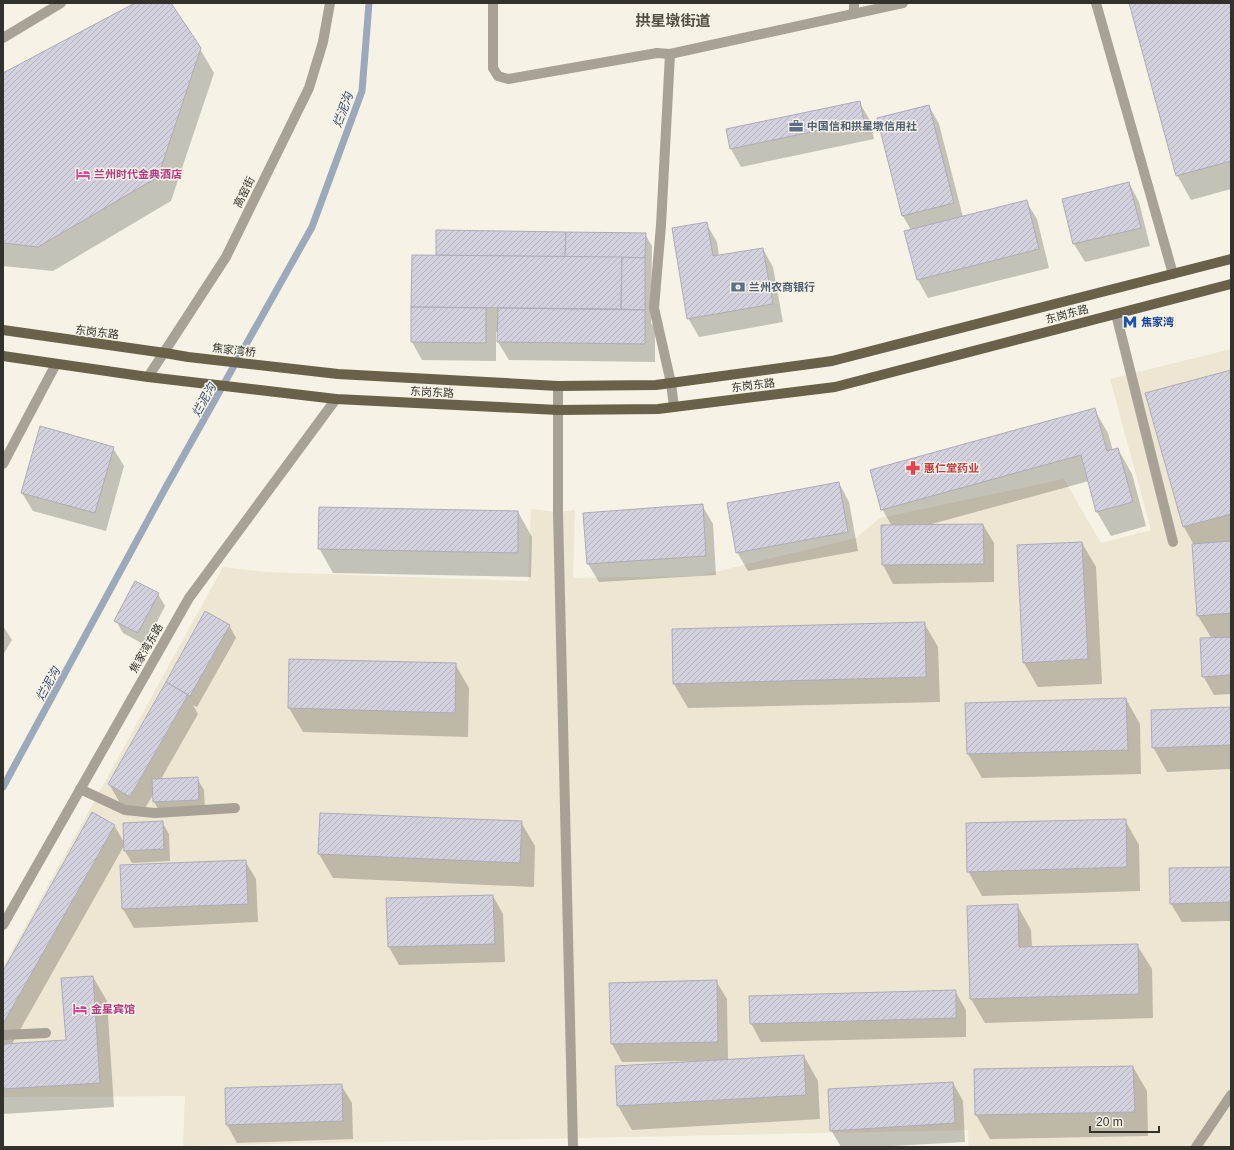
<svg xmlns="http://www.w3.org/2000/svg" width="1234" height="1150" font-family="Helvetica,'Noto Sans SC',sans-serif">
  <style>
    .built { fill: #ede6d3 }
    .shadow { fill: #0003 }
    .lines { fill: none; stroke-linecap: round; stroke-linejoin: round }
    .stream { stroke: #9ca8bb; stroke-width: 7 }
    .building { fill: url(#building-hatch); stroke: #aeabb7 }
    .lane { stroke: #a7a295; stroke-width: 10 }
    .street { stroke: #a7a295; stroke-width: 10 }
    .primary { stroke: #696149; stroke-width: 10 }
    .labels { text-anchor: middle; stroke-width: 3; stroke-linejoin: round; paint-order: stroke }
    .service-label { font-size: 11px; font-weight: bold; fill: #4e5e75; stroke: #f6f2e5; text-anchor: start }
    .hotel-label { font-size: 11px; font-weight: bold; fill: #b23c85; stroke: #f6f2e5; text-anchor: start }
    .street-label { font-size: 11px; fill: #33312c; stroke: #f6f2e5 }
    .transit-label { font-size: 11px; font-weight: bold; fill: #164399; stroke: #f6f2e5; text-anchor: start }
    .health-label { font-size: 11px; font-weight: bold; fill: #be3a42; stroke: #f6f2e5; text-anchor: start }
    .water-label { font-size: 12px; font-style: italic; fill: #324b73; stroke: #f6f2e5 }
    .district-label { font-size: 15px; font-weight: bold; fill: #534f45; stroke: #f6f2e5 }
  </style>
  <defs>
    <pattern id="building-hatch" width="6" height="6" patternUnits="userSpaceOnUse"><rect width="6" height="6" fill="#d4d1de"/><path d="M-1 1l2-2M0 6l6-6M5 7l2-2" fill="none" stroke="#b6b4bf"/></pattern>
  </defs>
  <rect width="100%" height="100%" fill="#f6f2e5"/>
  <!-- built -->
  <path class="built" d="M1231 349V1147H969L968 1130 183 1146 185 1096 3 1097V967L223 567 264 572 528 581 531 509 558 512 575 510 573 578 698 576 856 538 880 518 1064 479 1101 543 1151 530 1110 379Z"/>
  <!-- shadow -->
  <g class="shadow">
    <path d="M137 3H170L200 49 214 73 171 201 53 271 3 266V74Z"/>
    <path d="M1130 3H1231V189L1191 200 1177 175Z"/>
    <path d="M859 102 870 120 874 139 741 167 731 149Z"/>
    <path d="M929 106 939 124 963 217 1026 201 1037 219 1049 268 928 298 918 280 905 231 911 230 903 216Z"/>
    <path d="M1129 183 1139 202 1150 246 1085 262 1074 244 1063 200Z"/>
    <path d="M706 223 717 242 719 256 763 249 773 267 783 322 699 337 688 318Z"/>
    <path d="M645 234 652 246 651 323 655 329V362L509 360 498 342 499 332H496V361L422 360 412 342 413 256H438L437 255Z"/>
    <path d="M1231 371V694L1214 695 1203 676 1212 639 1198 616 1194 545 1184 527 1146 394Z"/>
    <path d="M1094 409 1108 433 1113 451 1118 449 1132 474 1146 526 1111 536 1097 512 1089 481 928 525H983L994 543V582L893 584 883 565 882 526H892L882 509Z"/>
    <path d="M113 448 124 466 106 531 33 511 22 493Z"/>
    <path d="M839 483 849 502 858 551 748 571 737 552Z"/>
    <path d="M702 505 713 524 716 575 599 582 588 564 584 514Z"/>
    <path d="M518 512 532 537 531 577 333 573 319 548Z"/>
    <path d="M1082 543 1096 567 1102 684 1038 687 1024 663Z"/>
    <path d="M158 594 165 606 145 645 123 633 116 621Z"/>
    <path d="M206 612 229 625 236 638 197 707 193 705 198 714 161 779 197 778 204 790 205 813 161 814 154 802V793L141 815 120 803 109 784Z"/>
    <path d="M924 623 938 647 940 702 688 708 674 684Z"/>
    <path d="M3 626 12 640 3 655Z"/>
    <path d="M290 660 455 664 469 688 468 737 303 732 289 708Z"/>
    <path d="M1126 699 1140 724 1141 774 982 778 968 754Z"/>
    <path d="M1231 708V769L1167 772 1153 747Z"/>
    <path d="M321 814 521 822 535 846 534 887 333 878 319 854Z"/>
    <path d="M1125 820 1139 845 1140 891 982 896 968 871Z"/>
    <path d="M162 822 169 834 170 861 132 863 125 851Z"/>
    <path d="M114 825 125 844 12 1044 67 1041 93 977 107 1001 114 1107 3 1114V973Z"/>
    <path d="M245 861 256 879 258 922 134 928 123 909 121 866Z"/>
    <path d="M1231 868V921L1182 922 1171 904Z"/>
    <path d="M493 896 503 914 505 962 399 965 389 947Z"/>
    <path d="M1017 905 1031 930 1032 948 1137 945 1152 969 1153 1018 985 1023 971 999Z"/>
    <path d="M716 981 727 999 728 1061 804 1056 818 1081 820 1119 632 1130 618 1106 696 1062V1061L622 1062 612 1044 610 984Z"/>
    <path d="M955 991 966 1010V1037L761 1042 751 1023Z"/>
    <path d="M1133 1067 1147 1091 1148 1136 990 1139 976 1115 975 1070Z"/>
    <path d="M953 1083 963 1101 965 1142 874 1147H841L831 1130Z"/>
    <path d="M341 1085 352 1103 353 1139 237 1143 227 1125Z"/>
  </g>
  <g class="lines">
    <!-- stream -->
    <path class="stream" d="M3 787 166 487 312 227 362 91 369 3"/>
  </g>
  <!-- building -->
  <g class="building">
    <path d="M135 3H171L201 48 158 177 38 247 3 243V73Z"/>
    <path d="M1129 3H1231V161L1176 176Z"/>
    <path d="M860 101 864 121 730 149 726 129Z"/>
    <path d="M929 105 954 203 902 216 877 118Z"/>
    <path d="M1129 182 1141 228 1073 244 1062 199Z"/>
    <path d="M1027 200 1039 249 917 280 904 231Z"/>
    <path d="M707 222 713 256 763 248 773 304 687 319 672 228Z"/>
    <path d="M436 230 566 232 565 257 436 255Z"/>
    <path d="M566 232 646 233 645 258 565 257Z"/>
    <path d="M412 255 622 257 621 309 411 307Z"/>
    <path d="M622 257 645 258V310L621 309Z"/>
    <path d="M411 307 486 308V343L411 342Z"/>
    <path d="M498 308 645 310V344L497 342Z"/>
    <path d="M1231 370V514L1183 527 1145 393Z"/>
    <path d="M1095 408 1107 451 1118 448 1133 502 1096 512 1081 455 881 510 870 470Z"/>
    <path d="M40 426 114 447 95 513 21 493Z"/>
    <path d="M839 482 848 532 736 553 727 503Z"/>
    <path d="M703 504 706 556 587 564 583 513Z"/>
    <path d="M319 507 518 511V553L318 549Z"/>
    <path d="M983 524 984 564 882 565 881 525Z"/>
    <path d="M1231 541V613L1197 616 1192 544Z"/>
    <path d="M1082 542 1088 659 1023 663 1017 545Z"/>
    <path d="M135 581 159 593 138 633 114 621Z"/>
    <path d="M205 611 230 625 190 696 166 682Z"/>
    <path d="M925 622 926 677 673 684 672 629Z"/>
    <path d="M1231 637V675L1202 677 1200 638Z"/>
    <path d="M289 659 456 663 455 713 288 708Z"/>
    <path d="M166 682 188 695 130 797 108 784Z"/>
    <path d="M1126 698 1128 750 967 754 965 703Z"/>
    <path d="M1231 707V745L1152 748 1151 710Z"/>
    <path d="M198 777 199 800 153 802 152 779Z"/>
    <path d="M92 812 115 825 3 1024V971Z"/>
    <path d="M320 813 522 821 520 863 318 854Z"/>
    <path d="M1126 819 1127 867 967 872 966 823Z"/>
    <path d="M163 821 164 849 124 851 123 823Z"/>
    <path d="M246 860 248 904 122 909 120 865Z"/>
    <path d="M1231 867V902L1170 904 1169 868Z"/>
    <path d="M493 895 495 944 388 947 386 898Z"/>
    <path d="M1018 904 1019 947 1138 944 1139 994 970 999 967 906Z"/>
    <path d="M93 976 100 1083 3 1089V1044L66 1040 61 978Z"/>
    <path d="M717 980 718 1042 611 1044 609 983Z"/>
    <path d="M956 990V1018L750 1024 749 996Z"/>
    <path d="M804 1055 806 1095 617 1106 615 1066Z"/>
    <path d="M1133 1066 1135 1112 975 1115 974 1069Z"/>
    <path d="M953 1082 955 1123 830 1131 828 1089Z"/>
    <path d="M342 1084 343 1121 226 1125 225 1088Z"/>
  </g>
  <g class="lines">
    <!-- lane -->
    <g class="lane">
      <path d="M1096 3 1173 274"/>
      <path d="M854 14V3"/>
      <path d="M3 38 61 3"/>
      <path d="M1116 314 1173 542"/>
      <path d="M558 386V512L573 1147"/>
      <path d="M80 789 125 810 155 813 235 808"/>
      <path d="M3 1035 46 1033"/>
      <path d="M1196 1147 1231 1095"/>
    </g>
    <!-- street -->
    <g class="street">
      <path d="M493 3V68L498 76 508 79 657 53 670 54 903 3"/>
      <path d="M670 54 661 225 654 308 671 383 674 407"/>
      <path d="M148 377 226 257 309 88 323 42 330 3"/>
      <path d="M3 464 56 364"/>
      <path d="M3 925 189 598 336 399"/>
    </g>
    <!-- primary -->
    <g class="primary">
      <path d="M3 330 165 353 188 357 338 374 558 386 656 385 832 361 1231 259"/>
      <path d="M3 356 148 377 336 399 558 410 658 409 835 387 1231 284"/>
    </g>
  </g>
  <!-- icons -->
  <defs>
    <symbol id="office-bare" viewBox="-9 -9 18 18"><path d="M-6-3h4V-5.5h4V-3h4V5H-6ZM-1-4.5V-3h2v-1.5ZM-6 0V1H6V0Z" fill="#5c6f8a" stroke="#f6f2e5" stroke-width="2.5" paint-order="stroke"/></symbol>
    <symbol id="hotel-bare" viewBox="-9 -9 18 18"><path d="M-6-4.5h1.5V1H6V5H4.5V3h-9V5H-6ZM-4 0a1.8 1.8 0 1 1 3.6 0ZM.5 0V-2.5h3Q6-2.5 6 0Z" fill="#d1479c" stroke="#f6f2e5" stroke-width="2.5" paint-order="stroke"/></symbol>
    <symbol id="bank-bare" viewBox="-9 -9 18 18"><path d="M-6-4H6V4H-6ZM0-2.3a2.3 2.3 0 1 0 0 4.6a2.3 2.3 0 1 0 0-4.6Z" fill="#5c6f8a" stroke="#f6f2e5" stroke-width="2.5" paint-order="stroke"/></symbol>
    <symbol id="metro-bare" viewBox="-9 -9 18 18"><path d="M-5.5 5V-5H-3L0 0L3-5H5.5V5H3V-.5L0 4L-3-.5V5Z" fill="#1a4fb4" stroke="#f6f2e5" stroke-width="2.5" paint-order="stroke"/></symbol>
    <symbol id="pharmacy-bare" viewBox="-9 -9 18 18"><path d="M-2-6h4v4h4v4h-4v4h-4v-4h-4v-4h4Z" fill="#e0444e" stroke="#f6f2e5" stroke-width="2.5" paint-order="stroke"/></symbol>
  </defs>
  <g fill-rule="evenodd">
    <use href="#office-bare" x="786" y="116" width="20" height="20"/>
    <use href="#hotel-bare" x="73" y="164" width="20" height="20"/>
    <use href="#bank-bare" x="728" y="277" width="20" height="20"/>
    <use href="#metro-bare" x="1120" y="312" width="20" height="20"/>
    <use href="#pharmacy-bare" x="903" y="458" width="20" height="20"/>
    <use href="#hotel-bare" x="70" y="999" width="20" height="20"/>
  </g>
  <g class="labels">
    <!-- service labels -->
    <g class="service-label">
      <text x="807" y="130">中国信和拱星墩信用社</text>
      <text x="749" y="291">兰州农商银行</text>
    </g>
    <!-- hotel labels -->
    <g class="hotel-label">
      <text x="94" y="178">兰州时代金典酒店</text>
      <text x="91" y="1013">金星宾馆</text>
    </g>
    <!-- street labels -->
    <g class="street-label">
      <text transform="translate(244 192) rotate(-64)" y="4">高窑街</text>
      <text transform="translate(1067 314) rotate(-15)" y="4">东岗东路</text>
      <text transform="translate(97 332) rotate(7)" y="4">东岗东路</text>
      <text transform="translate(234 350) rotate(7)" y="4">焦家湾桥</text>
      <text transform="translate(753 385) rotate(-7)" y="4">东岗东路</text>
      <text transform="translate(432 392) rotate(3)" y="4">东岗东路</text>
      <text transform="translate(146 648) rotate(-60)" y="4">焦家湾东路</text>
    </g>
    <!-- transit labels -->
    <g class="transit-label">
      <text x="1141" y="326">焦家湾</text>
    </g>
    <!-- health labels -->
    <g class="health-label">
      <text x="924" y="472">惠仁堂药业</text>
    </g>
    <!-- water labels -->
    <g class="water-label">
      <text transform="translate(343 110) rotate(-70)" y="4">烂泥沟</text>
      <text transform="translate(204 400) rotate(-61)" y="4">烂泥沟</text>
      <text transform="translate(48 684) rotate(-61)" y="4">烂泥沟</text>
    </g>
    <!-- district labels -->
    <g class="district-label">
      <text x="673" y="26">拱星墩街道</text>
    </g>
  </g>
  <!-- border -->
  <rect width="1234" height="1150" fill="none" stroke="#33312c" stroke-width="8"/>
  <!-- scale -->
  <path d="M1090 1126v6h69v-6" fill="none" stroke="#33312c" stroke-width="2"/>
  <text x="1096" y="1126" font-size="12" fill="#33312c" stroke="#f6f2e5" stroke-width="3" paint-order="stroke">20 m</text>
</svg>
